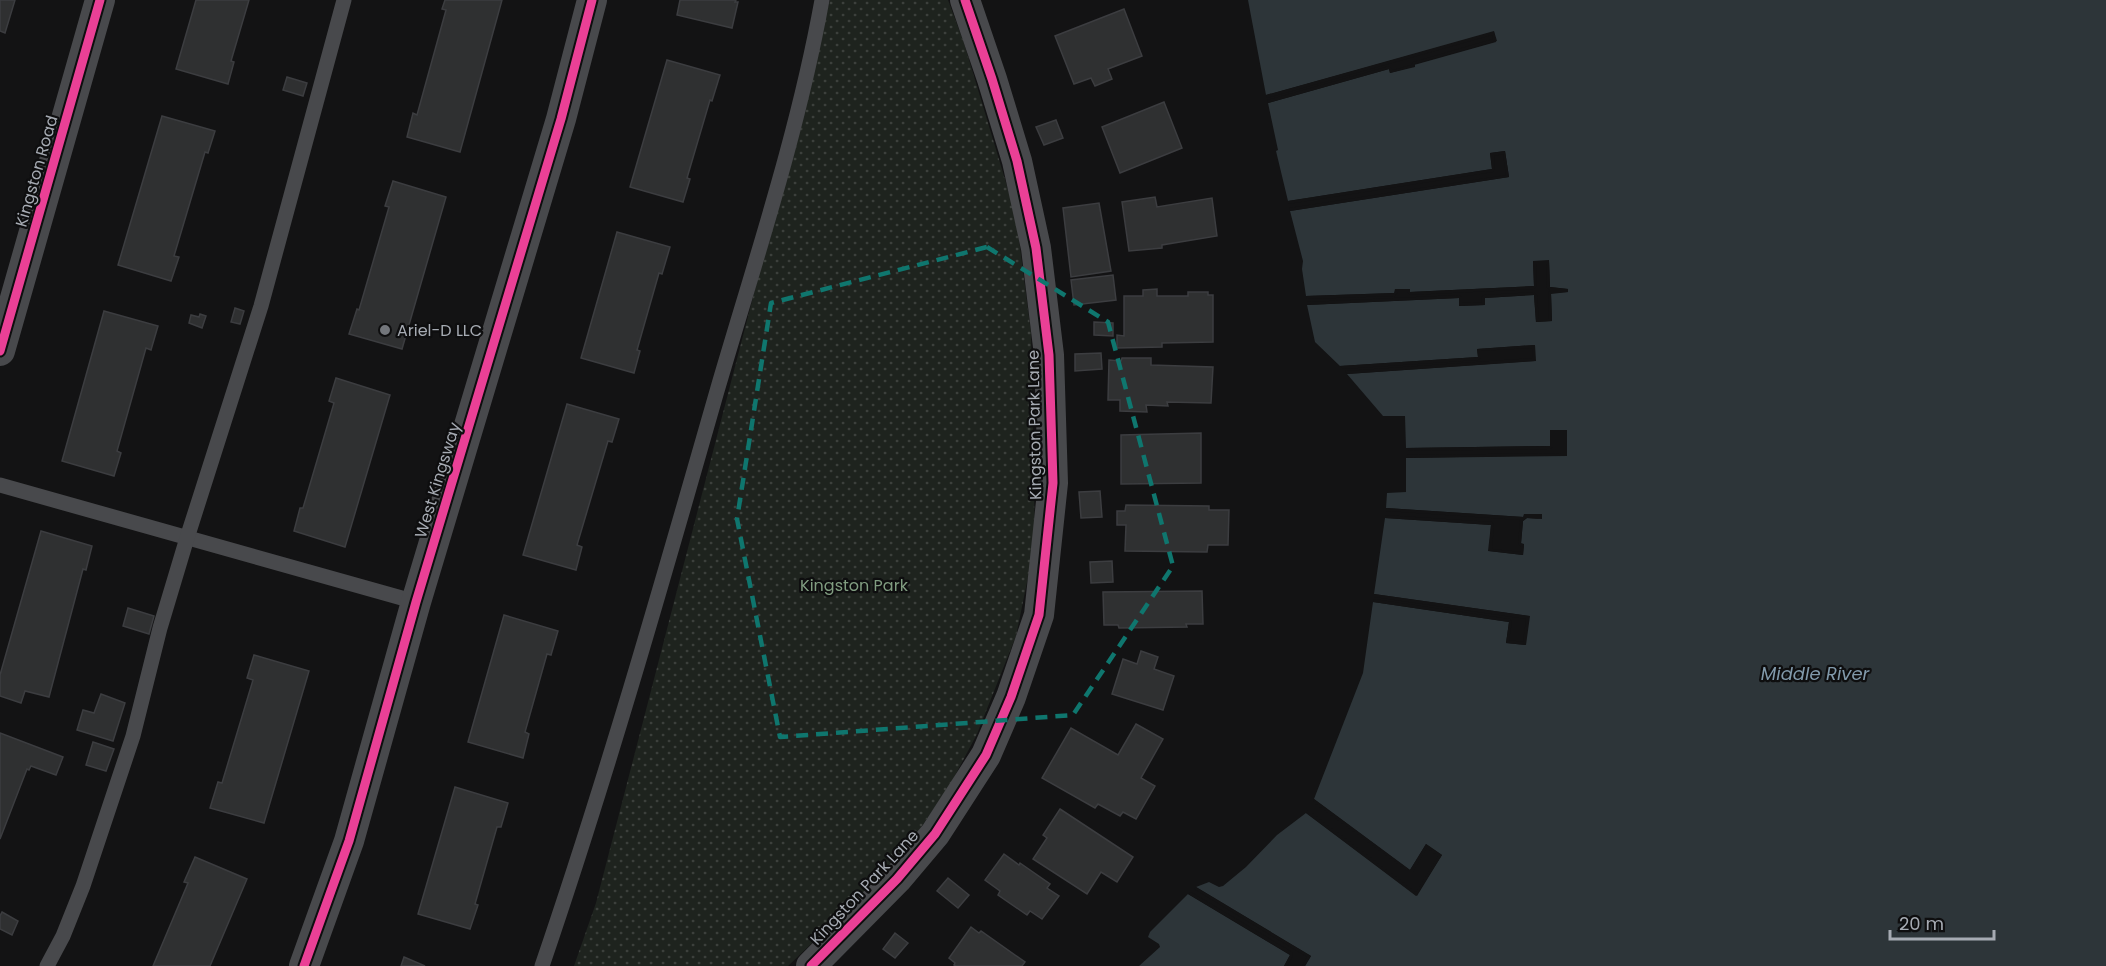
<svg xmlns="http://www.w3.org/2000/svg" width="2106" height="966" font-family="Poppins,sans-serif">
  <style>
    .park { fill: url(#park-dots) }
    .water { fill: #2d3539 }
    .pier { fill: #131314 }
    .building { fill: #2f3031; stroke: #3c3d40; stroke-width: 1.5 }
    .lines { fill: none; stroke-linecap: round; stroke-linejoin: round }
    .service { stroke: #48494c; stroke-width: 15 }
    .minor { stroke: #48494c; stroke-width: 30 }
    .cycleway-casing { stroke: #0e0e0f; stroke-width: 13 }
    .cycleway { stroke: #ea4096; stroke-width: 9 }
    .marked { fill: none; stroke: #0f766e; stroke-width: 4.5; stroke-dasharray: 12 8; stroke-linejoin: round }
    .poi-dot { fill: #73767b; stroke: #0e0e0f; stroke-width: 2 }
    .labels { text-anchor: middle; stroke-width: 4.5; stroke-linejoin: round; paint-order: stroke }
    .street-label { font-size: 16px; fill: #a6abb3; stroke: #0e0e0f }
    .poi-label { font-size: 16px; fill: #a6abb3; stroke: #0e0e0f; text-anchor: start }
    .park-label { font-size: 16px; fill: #809c80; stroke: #0e0e0f }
    .water-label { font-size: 18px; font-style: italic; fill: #8199aa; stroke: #0e0e0f }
  </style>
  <defs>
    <pattern id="park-dots" width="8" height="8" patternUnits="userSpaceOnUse" patternTransform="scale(1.5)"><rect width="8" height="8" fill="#1e231e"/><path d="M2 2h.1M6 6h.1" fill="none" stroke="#3c403c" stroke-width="1.8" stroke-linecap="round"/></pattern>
  </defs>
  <rect width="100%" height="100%" fill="#131314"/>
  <!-- park -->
  <path class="park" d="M830 0H948L964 43 1016 216 1031 333 1035 543 1016 636 977 734 951 783 899 860 788 966H574L596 903Z"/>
  <!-- water -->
  <g class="water">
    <path d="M1248 0H2106V966H1305L1311 956 1196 887 1209 882 1219 887 1223 886 1246 867 1277 835 1306 813 1417 896 1442 855 1426 844 1410 870 1314 799 1363 673 1373 602 1509 622 1506 643 1525 645 1529 616 1374 594 1385 518 1491 525 1489 551 1523 555 1524 544H1521L1523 521 1527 518 1541 519 1524 514V517L1386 508 1387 493 1406 492V458L1567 455V430L1550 431V446L1406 448 1405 416H1383L1347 374 1535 361V345L1477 349 1478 357 1340 366 1315 342 1307 305 1459 298V306L1485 305 1484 298 1534 295 1536 322 1552 321 1551 293 1568 292V289L1550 287 1549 261H1533L1534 286 1410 292 1409 289H1395V293L1306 296 1302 269 1303 261 1290 211 1509 177 1505 151 1490 153 1492 169 1288 201 1276 151 1278 150 1268 103 1389 69 1390 73 1415 66 1414 65 1496 42 1494 32 1266 95Z"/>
    <path d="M1188 894 1290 955 1284 966H1139L1160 947 1159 944 1148 937 1150 932Z"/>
  </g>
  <!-- pier -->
  <g class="pier">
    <path d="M1494 31 1497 41 1415 64V67L1390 73 1389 69 1268 103 1267 100 1389 66 1393 70 1411 65 1413 62 1493 39 1492 35 1267 98 1266 95Z"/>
    <path d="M1505 151 1509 177 1290 211 1289 208 1506 175 1503 154 1494 156 1495 169 1493 172 1288 204V201L1492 169 1490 153Z"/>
    <path d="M1549 260 1550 287 1568 289V292L1551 294 1552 321 1536 322 1534 295 1485 298V305L1459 306V298L1307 305V302L1459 295 1462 297V303L1482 302 1481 297 1484 295 1534 292 1537 295 1539 319H1549L1548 293 1550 290 1547 288 1546 264H1536L1537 286 1534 289 1410 295 1407 292H1398L1395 296 1307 299 1306 296 1394 293 1395 289H1410V292L1534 286 1533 261Z"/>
    <path d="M1535 345 1536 361 1347 374 1345 371 1533 358 1532 348 1481 351V358L1478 360 1343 369 1340 366 1478 357 1477 349Z"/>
    <path d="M1550 430H1567V456L1406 458V455L1564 453V433H1553V447L1550 449 1406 451V448L1550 446Z"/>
    <path d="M1386 508 1523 517 1524 514H1542V519L1527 518 1523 521 1521 543 1524 544 1523 555 1488 551 1491 525 1385 518V515L1492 522 1494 525 1492 549 1521 552V547L1518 544 1520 520 1386 511Z"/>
    <path d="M1374 594 1530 616 1526 645 1506 643 1509 622 1373 602 1374 599 1510 619 1512 622 1509 640 1523 642 1526 619 1374 597Z"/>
    <path d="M1314 799 1410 870 1426 844 1442 855 1416 896 1306 813 1308 810 1416 892 1438 856 1427 848 1413 872H1409L1313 802Z"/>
    <path d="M1196 887 1311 956 1305 966H1302L1307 957 1194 889Z"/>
    <path d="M1191 892 1292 952 1293 956 1287 966H1284L1290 955 1188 894Z"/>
  </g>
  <!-- building -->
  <g class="building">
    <path d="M0 0H15L5 33 0 31Z"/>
    <path d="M196 0H249L231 61 234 62 228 84 176 69Z"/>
    <path d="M445 0H502L460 152 407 137 413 113 417 115 446 10 442 9Z"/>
    <path d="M680 0H736L735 2H738L732 28 677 15Z"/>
    <path d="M1124 9 1142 56 1108 69 1112 79 1095 86 1091 78 1074 84 1055 36Z"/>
    <path d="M667 60 720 75 712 101 710 100 687 178 690 179 683 202 630 187Z"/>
    <path d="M287 77 307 83 303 96 283 90Z"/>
    <path d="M1164 102 1182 148 1120 173 1102 127Z"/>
    <path d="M162 116 215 131 208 153 205 152 174 256 179 257 171 281 118 265Z"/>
    <path d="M1056 120 1063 138 1044 145 1036 127Z"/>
    <path d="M393 181 446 197 402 349 349 334 357 309 359 310 389 207 385 206Z"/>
    <path d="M1155 197 1157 207 1212 198 1217 236 1162 245V248L1129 251 1122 202Z"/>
    <path d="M1099 203 1111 271 1071 277 1063 208Z"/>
    <path d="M617 232 670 247 662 274 659 273 637 350 640 351 634 373 581 358Z"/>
    <path d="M1113 275 1116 300 1074 305 1071 280Z"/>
    <path d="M1157 289V296H1188V292H1208V295H1213V342L1162 343V347L1117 348V335L1124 336V296H1143V290Z"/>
    <path d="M235 308 244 311 240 324 231 322Z"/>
    <path d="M104 311 158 326 151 350 146 348 117 451 121 453 114 476 62 461Z"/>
    <path d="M200 314 206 316 202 328 189 323 191 315 199 317Z"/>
    <path d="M1094 322 1113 323V336L1094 335Z"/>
    <path d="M1101 353 1102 369 1075 371V354Z"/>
    <path d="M1122 358H1151V365L1213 367 1211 403 1167 402 1168 406 1146 405 1147 412 1120 411V400H1108L1109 360 1121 361Z"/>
    <path d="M336 378 390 395 345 547 294 531 300 508H303L334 403 329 401Z"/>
    <path d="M567 404 619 419 612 442 608 441 577 545 582 547 576 570 523 555Z"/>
    <path d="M1201 433V483L1121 484V435Z"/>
    <path d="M1100 491 1102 517 1081 518 1079 492Z"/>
    <path d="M1126 505 1209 506V510H1229L1228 545H1208L1207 552 1125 551 1126 525H1117V511H1125Z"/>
    <path d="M41 531 92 546 86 570 83 569 49 697 25 691 21 703 0 696V675Z"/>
    <path d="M1112 561 1113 582 1091 583 1090 562Z"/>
    <path d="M1202 591 1203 624H1186L1187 627 1119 628 1118 625H1104L1103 592Z"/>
    <path d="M128 608 154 616 149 634 123 626Z"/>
    <path d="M504 615 558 631 551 655 547 654 525 732 529 734 523 758 468 742Z"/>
    <path d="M1141 651 1158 657 1154 669 1174 676 1163 710 1112 694 1123 659 1137 664Z"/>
    <path d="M254 655 309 671 264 823 210 808 218 782 222 783 253 680 247 678Z"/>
    <path d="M101 694 125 703 113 741 77 730 83 710 94 713Z"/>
    <path d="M1136 724 1163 739 1141 778 1155 786 1136 819 1123 812 1120 816 1098 804 1095 808 1042 778 1071 728 1118 755Z"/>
    <path d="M0 733 63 757 56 775 31 766 29 770 27 769 0 839Z"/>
    <path d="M93 742 114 749 106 771 86 765Z"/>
    <path d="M455 787 508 803 501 827H497L475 904 478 905 470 929 418 914Z"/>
    <path d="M1060 809 1133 857 1117 882 1101 872 1087 894 1033 859 1047 838 1043 835Z"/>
    <path d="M1004 854 1019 865 1020 863 1050 884 1047 888 1059 896 1042 919 1030 911 1027 915 998 895 1000 891 985 880Z"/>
    <path d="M195 857 247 879 210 966H153L188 883 184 882Z"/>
    <path d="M948 878 969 895 958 908 937 891Z"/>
    <path d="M2 912 18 921 12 935 0 929V916Z"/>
    <path d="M971 927 979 933 981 931 1025 962 1022 966H956L954 965 955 963 949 958Z"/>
    <path d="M895 933 908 943 895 958 883 949Z"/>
    <path d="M404 957 425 966H401Z"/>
  </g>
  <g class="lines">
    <!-- service -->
    <g class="service">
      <path d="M0 485 416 602"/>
      <path d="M47 966 63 936 83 886 133 736 160 628 187 538 261 306 344 0"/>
      <path d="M542 966C607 776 662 583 717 391 755 261 798 133 822 0"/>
    </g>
    <!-- minor -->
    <g class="minor">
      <path d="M0 351 100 0"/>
      <path d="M304 966 349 841 416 602 561 119 592 0"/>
      <path d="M811 966 897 879 935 834 986 755 1011 697 1039 615 1053 483 1049 355 1036 248 1017 161 992 79 965 0"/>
    </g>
    <defs>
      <g id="cycleway">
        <path d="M0 351 100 0"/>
        <path d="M304 966 349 841 416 602 561 119 592 0"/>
        <path d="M811 966 897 879 935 834 986 755 1011 697 1039 615 1053 483 1049 355 1036 248 1017 161 992 79 965 0"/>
      </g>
    </defs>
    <!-- cycleway casing -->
    <use href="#cycleway" class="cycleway-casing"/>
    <!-- cycleway -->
    <use href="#cycleway" class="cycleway"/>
  </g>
  <!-- marked area -->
  <path class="marked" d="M987 247 1108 322 1173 566 1073 715 780 737 737 519 771 303Z"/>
  <!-- markers -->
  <circle class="poi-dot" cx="385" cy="330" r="6"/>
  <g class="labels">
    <!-- street labels -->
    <g class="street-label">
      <text transform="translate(36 171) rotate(-74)" y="6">Kingston Road</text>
      <text transform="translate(1034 425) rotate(-91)" y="6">Kingston Park Lane</text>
      <text transform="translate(437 480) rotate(-73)" y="6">West Kingsway</text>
      <text transform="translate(864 887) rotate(-47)" y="6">Kingston Park Lane</text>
    </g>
    <!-- poi labels -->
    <g class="poi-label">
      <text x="397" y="336">Ariel-D LLC</text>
    </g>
    <!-- park labels -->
    <g class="park-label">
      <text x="854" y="591">Kingston Park</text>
    </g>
    <!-- water labels -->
    <g class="water-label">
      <text x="1815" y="680">Middle River</text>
    </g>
  </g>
  <!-- scale -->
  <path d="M1890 930v9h104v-9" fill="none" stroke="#a6abb3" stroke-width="3"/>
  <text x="1899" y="930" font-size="18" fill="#a6abb3" stroke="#0e0e0f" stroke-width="4.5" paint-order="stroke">20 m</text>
</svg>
